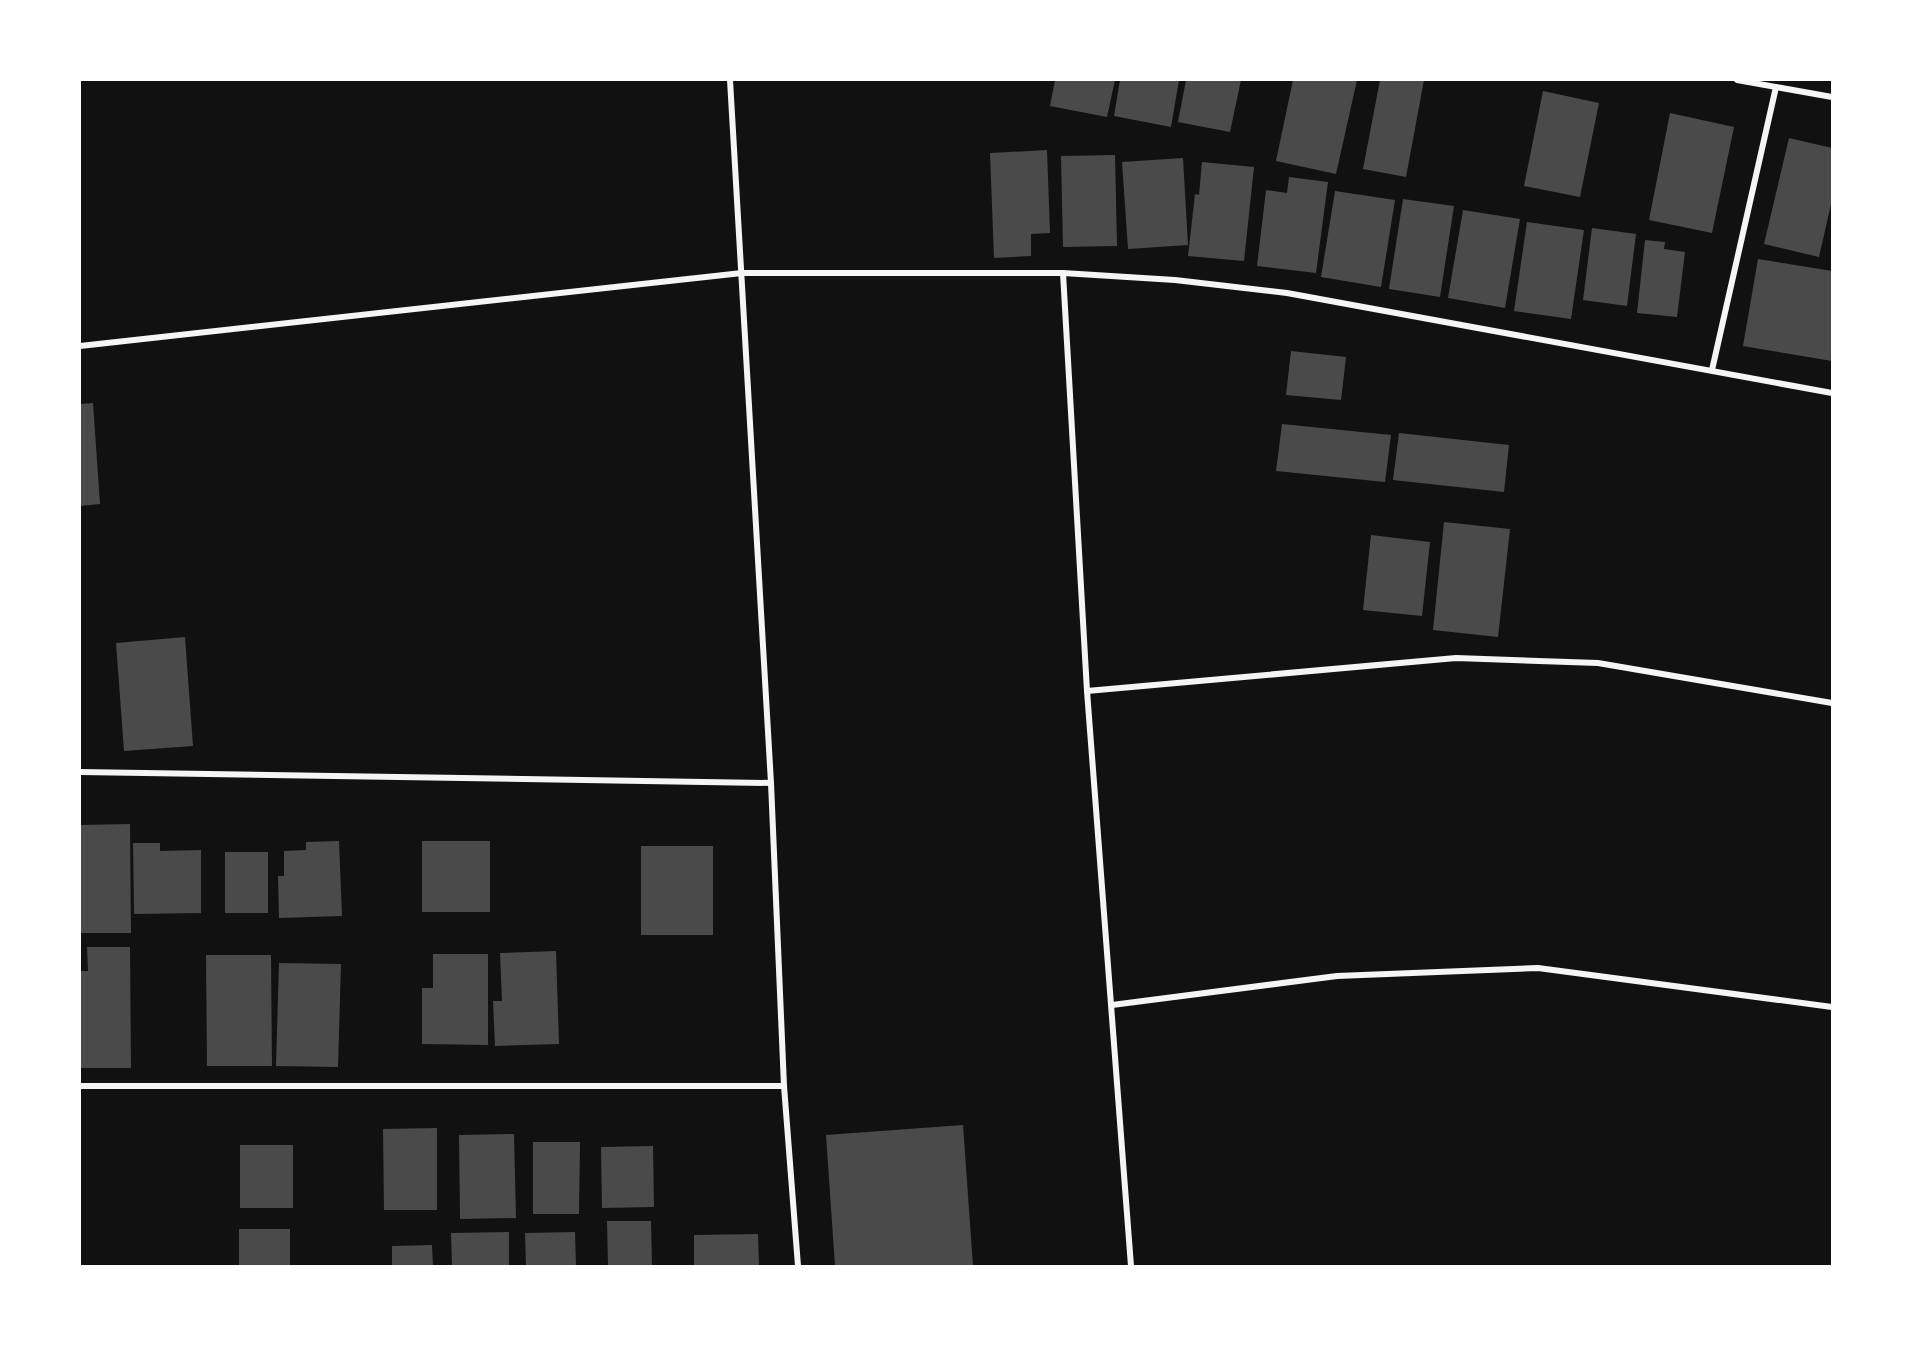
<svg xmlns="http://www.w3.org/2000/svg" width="1912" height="1346" font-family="Figtree,sans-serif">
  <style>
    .building { fill: #4a4a4a }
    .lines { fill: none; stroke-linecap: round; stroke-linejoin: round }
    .minor { stroke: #f5f5f5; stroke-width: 6 }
  </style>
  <rect width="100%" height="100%" fill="#111"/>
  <!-- building -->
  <g class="building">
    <path d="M1055 80H1115L1107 117 1050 106Z"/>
    <path d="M1120 80H1179L1171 127 1114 116Z"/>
    <path d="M1186 80H1241L1230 132 1178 122Z"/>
    <path d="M1293 80H1357L1336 174 1276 161Z"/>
    <path d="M1380 80H1424L1406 177 1363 169Z"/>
    <path d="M1543 91 1599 103 1580 197 1524 186Z"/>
    <path d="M1670 113 1734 127 1712 233 1649 220Z"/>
    <path d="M1789 138 1832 148V200L1819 257 1764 244Z"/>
    <path d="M1047 150 1050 233 1031 234V256L994 258 990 153Z"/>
    <path d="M1115 155 1117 246 1063 247 1061 156Z"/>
    <path d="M1183 158 1188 245 1128 249 1122 162Z"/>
    <path d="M1202 162 1254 167 1244 261 1188 256 1195 194 1199 195Z"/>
    <path d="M1289 177 1328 182 1316 273 1257 266 1266 190 1287 193Z"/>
    <path d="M1335 191 1395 200 1381 287 1321 277Z"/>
    <path d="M1403 199 1454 206 1440 297 1389 289Z"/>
    <path d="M1463 210 1520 219 1505 308 1448 298Z"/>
    <path d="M1527 222 1584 230 1571 319 1514 311Z"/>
    <path d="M1592 228 1636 234 1627 306 1583 300Z"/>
    <path d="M1645 240 1665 242 1664 249 1685 252 1677 317 1637 313Z"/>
    <path d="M1758 259 1832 271V361L1743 346Z"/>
    <path d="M1291 351 1346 357 1341 400 1286 395Z"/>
    <path d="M93 403 100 504 80 506V404Z"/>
    <path d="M1282 424 1391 435 1385 482 1276 471Z"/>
    <path d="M1399 433 1509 445 1504 492 1393 480Z"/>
    <path d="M1444 522 1510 529 1498 637 1433 630Z"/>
    <path d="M1371 535 1430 542 1422 616 1363 610Z"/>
    <path d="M185 637 193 746 124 751 116 643Z"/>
    <path d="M130 824 131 933H80V825Z"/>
    <path d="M339 841 342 916 279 918 278 876H284V851L306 850V842Z"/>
    <rect x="422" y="841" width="68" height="71"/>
    <path d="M133 843H160V851L201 850V913L134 914Z"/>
    <rect x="641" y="846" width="72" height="89"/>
    <rect x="225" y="852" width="43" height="61"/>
    <path d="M87 947H130L131 1068H80V971H88Z"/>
    <path d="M556 951 559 1044 495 1046 493 1001H502L500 953Z"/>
    <path d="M433 954H488V1045L422 1044V988H433Z"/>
    <path d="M206 955H271L272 1066H207Z"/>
    <path d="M279 963 341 964 338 1067 276 1066Z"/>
    <path d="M963 1125 973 1266H835L826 1135Z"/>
    <path d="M437 1128V1210H384L383 1129Z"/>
    <path d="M514 1134 516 1218 460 1219 459 1135Z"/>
    <path d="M533 1142H580L579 1214H533Z"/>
    <rect x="240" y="1145" width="53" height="63"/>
    <path d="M653 1146 654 1207 602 1208 601 1147Z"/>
    <path d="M607 1221H651L652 1266H608Z"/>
    <rect x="239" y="1229" width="51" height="37"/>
    <path d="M509 1232V1266H452L451 1233Z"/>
    <path d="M575 1232 576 1266H526L525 1233Z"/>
    <path d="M758 1234 759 1266H694V1235Z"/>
    <path d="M432 1245 433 1266H392V1246Z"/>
  </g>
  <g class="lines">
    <!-- minor -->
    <g class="minor">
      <path d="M730 80 771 783 784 1086 798 1266"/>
      <path d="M1737 80 1832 97"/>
      <path d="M1063 273 1087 691 1131 1266"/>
      <path d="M80 346 742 273H1063L1175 280 1287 293 1832 393"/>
      <path d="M1712 370 1776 87"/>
      <path d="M1087 691 1456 658 1598 663 1832 703"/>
      <path d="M80 772 771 783"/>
      <path d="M1112 1005 1337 976 1538 968 1832 1007"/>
      <path d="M80 1086H784"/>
    </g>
  </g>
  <!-- border -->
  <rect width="1912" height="1346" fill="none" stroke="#ffffff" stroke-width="162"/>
</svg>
